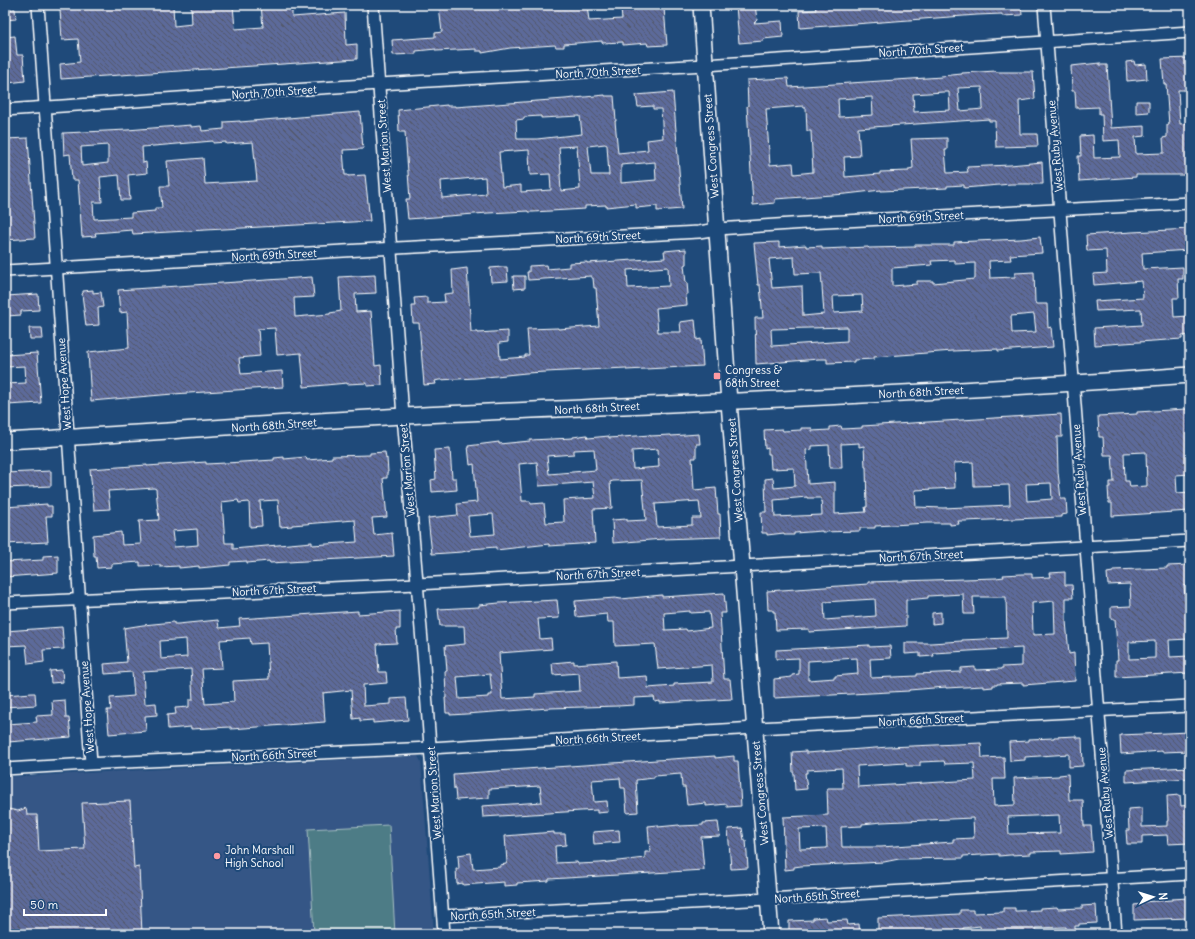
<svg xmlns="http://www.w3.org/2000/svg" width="1195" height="939" font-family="Delius,sans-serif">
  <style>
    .built { fill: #355786 }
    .pitch { fill: #4e7c86; stroke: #a6bec2 }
    .building { fill: url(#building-back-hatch); stroke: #fff; fill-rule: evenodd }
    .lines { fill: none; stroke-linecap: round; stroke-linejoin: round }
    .street-casing { stroke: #fff; stroke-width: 14 }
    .secondary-casing { stroke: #fff; stroke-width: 18 }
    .street { stroke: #1f4a7a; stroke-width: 11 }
    .secondary { stroke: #1f4a7a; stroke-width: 15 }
    .poi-dot { fill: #ff9aa2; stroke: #1f4a7a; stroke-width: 1.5 }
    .labels { text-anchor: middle; stroke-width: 4; stroke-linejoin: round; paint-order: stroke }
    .street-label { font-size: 11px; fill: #fff; stroke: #1f4a7a }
    .poi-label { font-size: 11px; fill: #fff; stroke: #1f4a7a; text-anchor: start }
  </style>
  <defs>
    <pattern id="building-back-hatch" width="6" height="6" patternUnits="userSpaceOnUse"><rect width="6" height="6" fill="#5c6b9a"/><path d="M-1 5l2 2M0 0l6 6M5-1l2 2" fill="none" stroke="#52586b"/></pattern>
  </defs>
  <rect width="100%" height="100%" fill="#1f4a7a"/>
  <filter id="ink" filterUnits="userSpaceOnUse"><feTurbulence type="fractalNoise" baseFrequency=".025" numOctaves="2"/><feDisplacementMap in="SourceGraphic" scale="8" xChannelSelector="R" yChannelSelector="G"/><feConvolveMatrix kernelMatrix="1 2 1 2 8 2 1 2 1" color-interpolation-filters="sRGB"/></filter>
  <g filter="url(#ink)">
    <!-- built -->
    <path class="built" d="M415 756H418L421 762 434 934H5V777Z"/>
    <!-- pitch -->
    <path class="pitch" d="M389 825 395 934H314L308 829Z"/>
    <!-- building -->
    <g class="building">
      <path d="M92 5H173L174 26 192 24 191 5H233L235 29 263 27 261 5H292V17L345 13 346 45 357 44V59L61 79 60 64 80 62 78 39 62 40 60 9 81 8V6Z"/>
      <path d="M467 5H587L589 21 622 19 621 10 664 8 667 45 648 46 647 43 623 45V42L602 43V41L564 44V47H556L555 45 510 48 482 53V51H476V49L436 51V49L416 51V54L393 55 392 40 435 37V33L442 32 439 7Z"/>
      <path d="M736 5H755L757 20 754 23 782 21 783 37 763 39V41L739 43Z"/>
      <path d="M815 5H1021L1022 15 1002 16V14L977 15 800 28 799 11 816 10Z"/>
      <path d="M15 9 16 19 5 20V10Z"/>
      <path d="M15 36 17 55H23L25 81 8 83 5 37Z"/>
      <path d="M1190 58V71L1189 72V90H1178L1180 124 1190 123V175H1136V177L1079 181 1078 156H1081L1080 136 1093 135 1094 158 1120 157 1119 140 1103 141 1102 114H1099V107L1076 108 1075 91H1072L1071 66 1100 63V65H1107L1111 128 1145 126V136L1135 137 1136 154 1164 153 1163 138 1167 137V125H1169L1166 84H1164L1162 59Z"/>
      <path d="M1134 61 1135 65 1146 64 1147 79 1127 81 1126 62Z"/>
      <path d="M996 71V72H1033L1035 99 1019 101 1020 134H1037L1038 146 996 147 995 121H989V119L858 128 860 156 844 157 845 177 880 174V172L909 171V169L913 168 911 139 947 138V150H945L947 173 968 172 967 167 1010 165 1042 162 1043 184H1011L964 188V185L947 186V188L881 191V190L846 194 775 199V203L753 205 747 106H748L747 80 788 78 789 87 942 77 941 76 962 74V73ZM982 87 983 109 960 111 958 88ZM943 92H949L950 110 914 112 913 94ZM872 97 873 115 839 117 838 99ZM803 106 804 108H806L807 131H811L813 172 794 174 793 163 770 165 766 109Z"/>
      <path d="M673 92 682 209 657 211V206L636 208V204L606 207V205L585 206V209L533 212H528V211L488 213 408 219 406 199H410L405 132H399L398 110 447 105V106H455V107L565 99 605 95V96H614L616 121H615L618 153 648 150 647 140 663 138 661 109H653V106L638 107 636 95ZM541 116V118L580 116 582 134 537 139H517L516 120 524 119V117ZM605 144 607 145 609 175H591L588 146ZM577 146 580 189 561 191 560 174H561L559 147ZM529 150 530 175 550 174 551 190 521 192V185L502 187 499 152ZM655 162 656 180 621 183V165ZM485 177 486 194 442 198 441 181Z"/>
      <path d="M1136 101H1149V112L1136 113Z"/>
      <path d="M360 112 363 149 343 150 345 175H348V176L365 175 370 221 133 234 132 230 95 233 96 236 82 237 78 180H72L70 154 64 155 63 133 127 130 191 125V127L201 126 202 131 224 129V122L240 121V122ZM213 141V143L226 142V144L253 142 257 181 205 184 203 158 167 161 169 186H160L162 208H155V211L131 213V217L94 219 93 202H102L100 177 119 175 121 200H130L128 175 147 173 146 162 143 163 142 147ZM108 145V163L82 166 81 147Z"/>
      <path d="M28 138 35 238 5 240V139Z"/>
      <path d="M1190 229V250L1142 253 1143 269 1183 267V279H1178L1179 298H1173L1174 317 1188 316 1189 335 1182 336V339L1095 345 1094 328 1142 325 1141 309 1096 311 1095 301 1143 298 1142 281 1094 285 1093 274 1107 273 1106 250 1087 251 1086 235 1132 232Z"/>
      <path d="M1040 237 1042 253 1010 255 1011 260 989 261 990 278 1015 277V273L1034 272 1035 302 1036 304H1047L1048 328 1051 327 1053 347 998 351V349L953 351 874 357V359L854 360V362L827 363V359H819L756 364 755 318H763L760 285H758L754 243 779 242V247L806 245V247L822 246V249L868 247 869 248 915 247V245H954V242L1021 239ZM794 257 795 274 821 273 824 314 803 316 802 286 772 288 769 259ZM955 260V264L975 263V279L933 283V281H917V284L892 286V268L932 265 931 261ZM862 295 863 311 834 313 833 296ZM1034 314 1036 332 1012 333 1011 316ZM847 327V341L772 346 771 330 772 329Z"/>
      <path d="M686 249V264L684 265 686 283H687L688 294H686L687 305 656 308 658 332H681L680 322 695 320 697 340 701 339 703 366 626 370V368L526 373 476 378 439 380 435 381 436 384 424 385 419 323H413L412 306H415L414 298 427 297V303L445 302 444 294 453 293 452 270 467 268 471 332H478V333L508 331V342L499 343 500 359 525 357V355H529L527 329 558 328V329L599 326 596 288H594L593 278H591V276L528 280 527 272H529V266L546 265 547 269 569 267V263L587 262V263L665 258 664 251ZM668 267 669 286 628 288 627 270Z"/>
      <path d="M502 267H507L508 281 491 282 490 268Z"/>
      <path d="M375 275 376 293 355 294 356 312 371 311 375 366 381 365 382 385 367 386V383L347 384V383L304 387 301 353 277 355 275 328 258 329 260 356 239 358 241 374 282 371 283 387 173 394 91 401 88 352 129 348 127 312 120 313 118 290 312 277 314 297 294 298 295 317 330 314V313L341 311 339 277Z"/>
      <path d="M513 276H525V288L514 289Z"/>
      <path d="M93 290V293L101 292 103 307 98 308 99 325 86 326 82 294 83 293V291Z"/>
      <path d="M38 294 39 310 21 311V315L7 316 6 296Z"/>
      <path d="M29 328H42L43 339H30Z"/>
      <path d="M37 353 41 403 7 405 5 384 26 383 25 366 6 367 5 355Z"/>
      <path d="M1186 409 1190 410V474L1176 475 1177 493 1190 492V511L1112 516V503H1109L1108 487H1110V482H1114L1112 455H1104L1103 437H1099L1098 416 1137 414V412ZM1146 452 1147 486 1130 487 1129 481H1125L1124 453Z"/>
      <path d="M1061 414 1062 437H1057L1058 472 1061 499H1066L1067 514 1061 515V517L965 521H958L959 524 950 525V523H927L875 526V528H860V531L822 532V531L795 533H794V535H784V533L767 535V533H762L761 512H766L765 479 773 478 774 488 795 486 794 468 771 469 770 454H768V448L765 449 764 430 782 429 783 431 801 430V428H812V431L830 430V427L841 426 842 429 862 428V426ZM859 443V447L864 446 865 467H866L867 507H865L866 512 835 514V482L808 484 806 450 812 449V446L829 445 830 468H842L841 444ZM973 462 974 486 1009 485 1010 505 943 508 916 507 915 490 955 488 954 463ZM1051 483 1052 499 1027 501 1026 484ZM807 497V498H821L822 515 775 517 774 500Z"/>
      <path d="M699 434 700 444H696V458H692L694 490 716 488 718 514H720L721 537 663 539 613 543 612 520 627 519V521L646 520 642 480 613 481 610 482 612 508 593 509 595 543 549 546V544L496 550V547L471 549V550L462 552 432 554 428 518 458 515 457 504 477 502 474 464 470 465 468 446 499 442V444L530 441V440L573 438V437L587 435 588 438 609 436V438L650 435V436L671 435V436ZM594 449 596 470 549 474 547 456 574 454V450ZM658 449 659 467 633 469 632 451ZM537 462 539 486 593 482 595 498 563 500 564 522 546 523 544 503 531 504 530 501H522L519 464ZM699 501 701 518H692V525L657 527 655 504ZM493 514 495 534 470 536 468 516Z"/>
      <path d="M450 449 452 478H456L457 490 432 492 431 480 436 479 434 450Z"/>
      <path d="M385 452 386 459 387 458 388 472H387V478H383L387 517 372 518 374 535 392 533 394 556 270 563 269 561 247 563V561L230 562V565L199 568V566L179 568V566L160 567V565L140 566V562L112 564V567L97 568 96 556H94L93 535 121 532 122 545 141 544 139 521 159 520 156 489 154 488 108 491 110 509 94 510 90 469 147 465V466L206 462V464L226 463 274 460V458L284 457V459L306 457 307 460 332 458V456L370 455V453ZM238 500 239 503 249 502 250 527 262 526 260 501 278 500 280 527 292 526V525L355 520 357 542 312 545V542L233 549V543H225L222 502ZM197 529 198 545 174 547 172 531Z"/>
      <path d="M51 471V486L5 488V473Z"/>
      <path d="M47 504V506H52V516H46L48 542 5 544V507Z"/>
      <path d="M58 555V573L5 577V562L43 560V556Z"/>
      <path d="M1190 565V585L1184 586 1189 639 1169 640 1170 657 1189 656 1190 673 1116 677V660H1118L1115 619H1111V607L1131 606 1130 584 1108 585 1107 573 1113 572V570L1167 568V566ZM1155 641V658L1129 659V642Z"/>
      <path d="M1065 572V585H1072L1073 598H1066V621L1069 654 1074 653 1075 681 1023 685V683L997 684V685H993V687L983 688V686L946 688V687L909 690V691L774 698V679L792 677V675L799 674V658L776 659V650L869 645V647L890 646 891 658 870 659 871 678 917 676V674L961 672V668L975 667V670L1002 669V667L1022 666V648L933 653 934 656 920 657V653L905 654V643H931L962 641V640L1007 638 1006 597H973L974 614H964L963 594 928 596V598L906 600V626L809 632V629L776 630 775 612H773V610H768L767 591 868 584V582L996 578 1004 577 1003 575 1022 574H1032V578L1051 577 1050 573ZM875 599 876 616 825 620 824 602ZM1054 601 1055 634 1033 635 1032 603ZM857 658 858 674 835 676V678L808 680V661Z"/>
      <path d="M724 593 726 613H720L724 679H730L732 699 660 703V701L655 702 654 697 634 698V705L618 706 549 708 466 714 450 715V713H446L445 698H446L445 671H447L445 646 465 644 464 626H440L438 609 479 607V605L499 603 557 600 559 618 538 619 540 639 551 638 552 649 499 653 502 699 535 697V694L580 691 579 673 553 675 552 663 574 661V664L616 661 617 678 647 676 648 688 674 686V684L713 682 712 665 658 669 655 644 615 646 614 622H608L607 614 576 617 575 601 615 598 621 599 662 595V597ZM690 611V613L709 612 711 628 687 631 686 629 665 630 664 613ZM490 674 492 695H488V697L459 699 457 677Z"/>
      <path d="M358 611V614L400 611V629H396L397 643 377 644 379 672H386L387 683 363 685 364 706 391 704V699L406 698 408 720 373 723V720L360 721V718L353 719 351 690 323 693 325 722 231 729V727L191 729V727L168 729 167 715 176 714 175 708 189 707V700H193L191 669 143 672 145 704 156 703 157 715 145 716 146 731 109 734 107 710H111L110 698 134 696 132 672 105 674 104 664 127 662 124 628 143 625 174 622V624H178L218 620 219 628 240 626 239 619ZM250 638 251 644 267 643 269 679 233 681 234 702 205 704 202 669 222 668 220 640ZM186 639 187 657 161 659 160 641Z"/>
      <path d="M941 612V623L932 624V613Z"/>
      <path d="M62 627 64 649 43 650 44 662 28 664 26 645 5 646V631Z"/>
      <path d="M62 670 63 682 51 683 50 671Z"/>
      <path d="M32 693H35L36 705 5 707V695Z"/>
      <path d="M65 700 66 718H69L71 737 8 742 6 724 37 722 36 716 53 715 52 701Z"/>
      <path d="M1190 732V751L1162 752V751L1121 754 1120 735Z"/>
      <path d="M1076 736V738H1082L1083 766 1069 767V754L1025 757V760L1010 761 1009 742 1029 741V739L1054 738V737Z"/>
      <path d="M981 743 982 758 1004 757 1005 779H993L994 806 1015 805 1014 778 1059 776V775L1068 774 1069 800H1083L1084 826H1091L1093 852 1061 854V851L1031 852V854L1010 855 999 856V854L963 856V858L899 859 884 862 801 866 794 867V869L785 870 783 817 828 815 827 788H843L842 768 807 770V773H805L807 789 795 790 794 773H793L792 752 806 751V753L889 747ZM944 761 945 764 974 763 975 780 858 787 857 766 906 763V766H920V762ZM1059 815 1060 833 1009 834 1008 817ZM973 818 974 838 953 839V842L881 847H842L841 827 862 826V824L882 822ZM826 828 827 848 800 849 799 829Z"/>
      <path d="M715 756V758L734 756V761H738L741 806 727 807V804L706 806V803L687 805 685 787H682L681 774 654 776V778L636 780 638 812 627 813 625 788H621L620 778 592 780 594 802 607 801 608 812 597 813V810L483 817 482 806 542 802 540 786 489 789V798L456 800 455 789H454L453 774Z"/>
      <path d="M1190 767V778L1126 782V770Z"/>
      <path d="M1180 795 1181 806 1190 805V843L1168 844 1167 835 1142 836V844H1127L1126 830H1129L1128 809 1142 808V827L1167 826V821H1168L1167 796Z"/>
      <path d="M130 801 134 868 139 867 142 934H5V816H7L8 809 18 811 26 808 27 815H37L39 851 85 849 82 803Z"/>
      <path d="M718 822 720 836 701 837 704 870 549 879V881L517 883V885L504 886V882L463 885V883L457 884 456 869H459L458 855 471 853 473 869 500 867V865L506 864 507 862 505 836 554 832V834H565L566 845 555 846 556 863 577 862 578 864 600 863 645 858V852H650L648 826 658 825V827L679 825 680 826 703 825V823Z"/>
      <path d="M742 828 744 840H746L748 868 731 869 728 829Z"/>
      <path d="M619 830 620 842 594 844 593 832Z"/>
      <path d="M1188 898 1189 918 1134 920V905L1142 904V902L1172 900V899Z"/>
      <path d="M1096 905 1097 923 1079 924V926H1075V931L1066 932V927L1035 928V934H1004V931L981 933 980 926 963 928V930L953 931 932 932V934H878V918L960 914V910H973V913L1003 912V908H1015V911H1017L1040 910V908L1057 907 1058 909 1082 908V906Z"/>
      <path d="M826 917 827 921 847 920 848 925 859 924 860 934H789V921L813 920V918Z"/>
    </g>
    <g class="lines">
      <defs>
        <g id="street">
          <path d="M38 5 91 763"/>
          <path d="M373 5 403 416 424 665 444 934"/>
          <path d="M1044 5 1116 934"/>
          <path d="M5 110 379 84 705 65 1190 32"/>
          <path d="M5 271 378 249 699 232 717 229 806 223 1190 203"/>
          <path d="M5 603 417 584 1190 541"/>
          <path d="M5 769 105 763 430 748 755 728 1190 706"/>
          <path d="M443 916 768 899 1190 874"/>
        </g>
        <g id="secondary">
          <path d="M701 5 729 402 771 934"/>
          <path d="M5 441C138 434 271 423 404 416 666 403 928 395 1190 375"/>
        </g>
      </defs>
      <!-- street casing -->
      <use href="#street" class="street-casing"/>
      <!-- secondary casing -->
      <use href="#secondary" class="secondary-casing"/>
      <!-- street -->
      <use href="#street" class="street"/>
      <!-- secondary -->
      <use href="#secondary" class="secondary"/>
    </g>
  </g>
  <!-- markers -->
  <g class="poi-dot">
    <rect x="713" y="372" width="8" height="8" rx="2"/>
    <circle cx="217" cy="856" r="4"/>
  </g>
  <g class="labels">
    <!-- street labels -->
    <g class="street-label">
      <text transform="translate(921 50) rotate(-4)" y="4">North 70th Street</text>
      <text transform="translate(598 72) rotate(-3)" y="4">North 70th Street</text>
      <text transform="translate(274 92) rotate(-4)" y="4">North 70th Street</text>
      <text transform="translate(384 146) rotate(-94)" y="4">West Marion Street</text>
      <text transform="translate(711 146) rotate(-94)" y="4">West Congress Street</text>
      <text transform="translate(1055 146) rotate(-95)" y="4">West Ruby Avenue</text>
      <text transform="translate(921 217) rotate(-3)" y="4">North 69th Street</text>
      <text transform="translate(598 237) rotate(-3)" y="4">North 69th Street</text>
      <text transform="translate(274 255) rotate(-3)" y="4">North 69th Street</text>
      <text transform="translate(64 384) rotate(-94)" y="4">West Hope Avenue</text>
      <text transform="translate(921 392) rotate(-3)" y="4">North 68th Street</text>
      <text transform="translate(597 408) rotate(-3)" y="4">North 68th Street</text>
      <text transform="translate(274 425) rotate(-4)" y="4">North 68th Street</text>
      <text transform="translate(407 470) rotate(-95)" y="4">West Marion Street</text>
      <text transform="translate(735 470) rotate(-94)" y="4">West Congress Street</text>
      <text transform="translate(1079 470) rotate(-94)" y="4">West Ruby Avenue</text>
      <text transform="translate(921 556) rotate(-3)" y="4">North 67th Street</text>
      <text transform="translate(598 574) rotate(-3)" y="4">North 67th Street</text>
      <text transform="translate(274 590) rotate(-3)" y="4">North 67th Street</text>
      <text transform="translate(87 707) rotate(-94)" y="4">West Hope Avenue</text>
      <text transform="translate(921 720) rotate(-3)" y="4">North 66th Street</text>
      <text transform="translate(598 738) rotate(-3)" y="4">North 66th Street</text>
      <text transform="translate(274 755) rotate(-3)" y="4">North 66th Street</text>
      <text transform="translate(434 793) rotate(-94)" y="4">West Marion Street</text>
      <text transform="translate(760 793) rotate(-95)" y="4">West Congress Street</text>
      <text transform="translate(1105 793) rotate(-95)" y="4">West Ruby Avenue</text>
      <text transform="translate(817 896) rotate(-4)" y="4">North 65th Street</text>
      <text transform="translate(493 914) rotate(-3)" y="4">North 65th Street</text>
    </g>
    <!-- poi labels -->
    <g class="poi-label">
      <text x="725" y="374">Congress &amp;<tspan x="725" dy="13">68th Street</tspan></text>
      <text x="225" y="854">John Marshall<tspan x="225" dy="13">High School</tspan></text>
    </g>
  </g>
  <!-- margin -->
  <rect width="1195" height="939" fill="none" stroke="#1f4a7a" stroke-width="20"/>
  <rect x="10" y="10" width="1175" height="919" fill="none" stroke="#fff" stroke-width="1.5" filter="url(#ink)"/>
  <!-- north arrow -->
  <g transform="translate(1153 897) rotate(86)" stroke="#1f4a7a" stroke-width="3" paint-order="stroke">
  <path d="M0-3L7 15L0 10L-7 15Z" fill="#ffffff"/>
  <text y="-6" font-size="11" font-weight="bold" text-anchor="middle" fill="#ffffff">N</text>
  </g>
  <!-- scale -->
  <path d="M24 909v6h82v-6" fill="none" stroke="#ffffff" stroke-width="2"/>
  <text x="30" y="909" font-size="12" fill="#ffffff" stroke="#1f4a7a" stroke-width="3" paint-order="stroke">50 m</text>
</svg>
